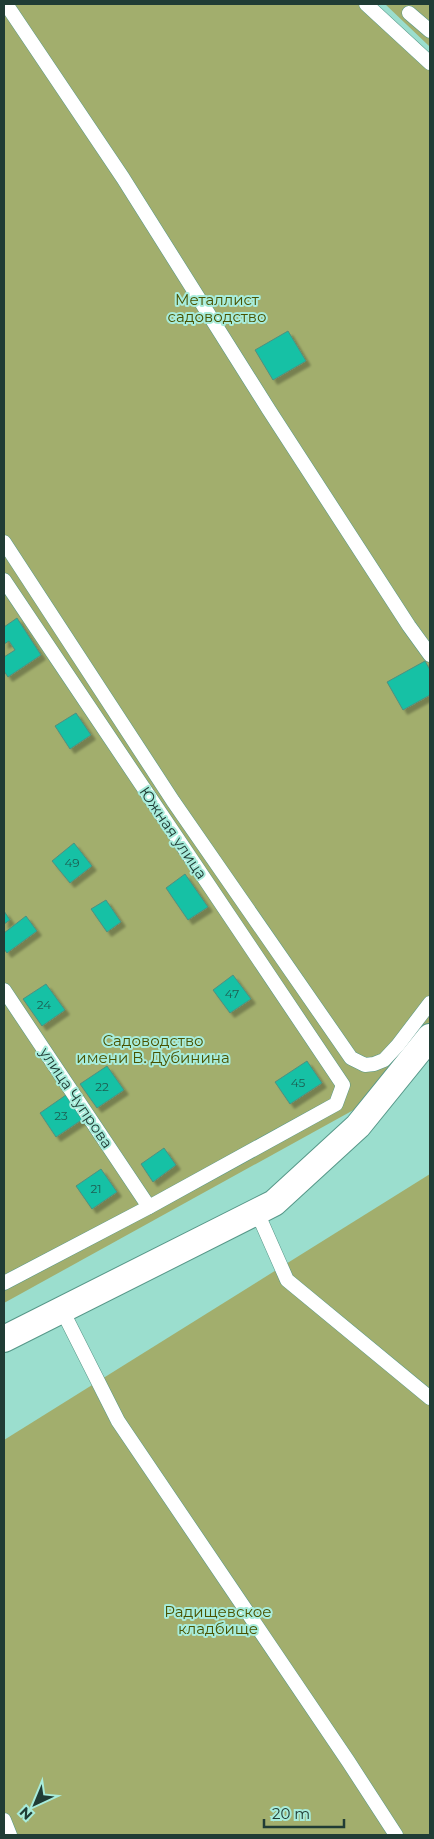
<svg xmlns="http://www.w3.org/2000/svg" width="434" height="1839" font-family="Montserrat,sans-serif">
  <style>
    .green { fill: #a2ae6d }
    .building { fill: #15c1a5; stroke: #4f9081; filter: url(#shadow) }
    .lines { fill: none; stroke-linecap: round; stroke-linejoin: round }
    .service-casing { stroke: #569788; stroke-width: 15 }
    .minor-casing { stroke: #569788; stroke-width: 28 }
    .service { stroke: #fff; stroke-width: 14 }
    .minor { stroke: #fff; stroke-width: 26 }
    .labels { text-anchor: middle; stroke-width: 4; stroke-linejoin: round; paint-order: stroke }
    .number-label { font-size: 12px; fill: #1d5d51 }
    .park-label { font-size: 15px; fill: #495200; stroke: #a8ecdb }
    .street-label { font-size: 15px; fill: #203c35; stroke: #a8ecdb }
  </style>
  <defs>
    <filter id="shadow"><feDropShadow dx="4.5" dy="4.5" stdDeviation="1" flood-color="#0004"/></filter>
  </defs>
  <rect width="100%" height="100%" fill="#9bdece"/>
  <!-- green -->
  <g class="green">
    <path d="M4 4H373L430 57V1021L368 1102 4 1303Z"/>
    <path d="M385 4H430V47L428 45Z"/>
    <path d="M430 1174V1835H4V1440Z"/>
  </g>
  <!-- building -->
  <g class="building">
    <path d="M288 331 306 361 273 380 255 350Z"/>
    <path d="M17 618 41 655 8 677 4 671V657L15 650 9 641 4 644V627Z"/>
    <path d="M425 661 430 670V695L403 710 387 682Z"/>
    <path d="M76 713 91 735 70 749 55 726Z"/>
    <path d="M74 843 92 866 70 883 52 861Z"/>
    <path d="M185 874 208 907 188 920 166 888Z"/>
    <path d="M106 900 121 922 107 932 91 909Z"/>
    <path d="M4 911 10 920 4 924Z"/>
    <path d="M26 916 37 931 7 953 4 949V933Z"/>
    <path d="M233 975 251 999 230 1013 213 990Z"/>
    <path d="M46 984 65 1010 42 1026 23 999Z"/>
    <path d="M307 1061 322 1083 290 1104 275 1082Z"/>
    <path d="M107 1066 124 1090 97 1108 80 1084Z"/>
    <path d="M66 1095 83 1119 56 1137 40 1113Z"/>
    <path d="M164 1148 176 1165 153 1182 141 1164Z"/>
    <path d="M101 1169 117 1192 92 1209 76 1186Z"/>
  </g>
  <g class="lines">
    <defs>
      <g id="service">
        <path d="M6 4 123 178 269 410 409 626 430 655"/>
        <path d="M366 4 430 63"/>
        <path d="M409 13 430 31"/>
        <path d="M4 542 173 801 351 1058 365 1065 374 1064 384 1060 398 1045 430 1003"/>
        <path d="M4 580 343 1085 336 1104 149 1207 4 1283"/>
        <path d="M4 990 149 1207"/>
        <path d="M257 1212 287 1280 430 1398"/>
        <path d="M62 1310 118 1421 348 1761 396 1835"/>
        <path d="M4 1820 10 1835"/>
      </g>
      <path id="minor" d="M4 1339 274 1203 358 1126 430 1037"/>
    </defs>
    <!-- service casing -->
    <use href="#service" class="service-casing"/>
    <!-- minor casing -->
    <use href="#minor" class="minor-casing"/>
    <!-- service -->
    <use href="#service" class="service"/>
    <!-- minor -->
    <use href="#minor" class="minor"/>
  </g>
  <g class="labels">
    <!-- number labels -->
    <g class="number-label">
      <text x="72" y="867">49</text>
      <text x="232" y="998">47</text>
      <text x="44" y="1009">24</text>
      <text x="298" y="1087">45</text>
      <text x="102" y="1091">22</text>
      <text x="61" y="1120">23</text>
      <text x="96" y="1193">21</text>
    </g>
    <!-- park labels -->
    <g class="park-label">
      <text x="217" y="305">Металлист<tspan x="217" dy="17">садоводство</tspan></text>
      <text x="153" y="1046">Садоводство<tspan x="153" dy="17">имени В. Дубинина</tspan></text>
      <text x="218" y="1617">Радищевское<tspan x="218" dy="17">кладбище</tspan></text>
    </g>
    <!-- street labels -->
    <g class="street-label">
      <text transform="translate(173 833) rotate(56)" y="5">Южная улица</text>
      <text transform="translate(76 1098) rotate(56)" y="5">улица Чупрова</text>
    </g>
  </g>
  <!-- border -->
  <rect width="434" height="1839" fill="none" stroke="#203c35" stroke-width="10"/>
  <!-- north arrow -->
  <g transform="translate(35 1804) rotate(224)" stroke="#a8ecdb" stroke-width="4" paint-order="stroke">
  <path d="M0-4L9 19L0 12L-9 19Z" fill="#203c35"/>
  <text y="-8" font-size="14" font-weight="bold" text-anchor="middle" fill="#203c35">N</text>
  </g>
  <!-- scale -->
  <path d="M264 1819v8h80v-8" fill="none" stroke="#203c35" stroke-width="2.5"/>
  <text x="272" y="1819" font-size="15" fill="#203c35" stroke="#a8ecdb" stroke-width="4" paint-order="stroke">20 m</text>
</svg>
